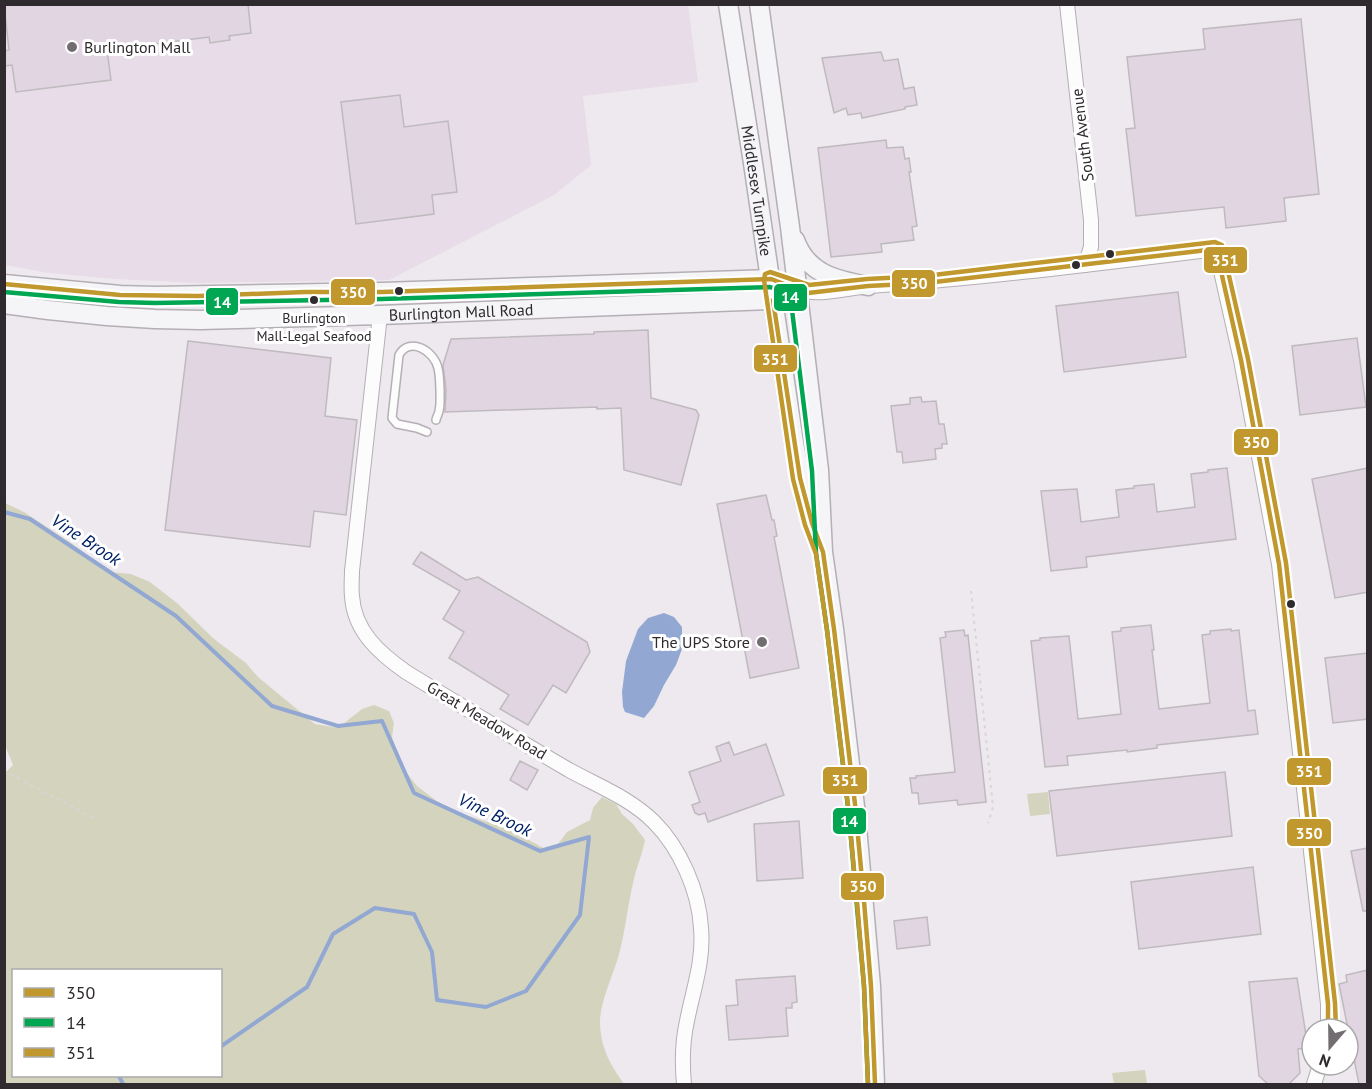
<svg xmlns="http://www.w3.org/2000/svg" width="1372" height="1089" font-family="'PT Sans',sans-serif">
  <style>
    .built { fill: #e7dce7 }
    .green { fill: #d4d4be; fill-rule: evenodd }
    .water { fill: #92a8d2 }
    .lines { fill: none; stroke-linecap: round; stroke-linejoin: round }
    .stream { stroke: #92a8d2; stroke-width: 4 }
    .building { fill: #e1d5e2; stroke: #bebabe; stroke-width: 1.5 }
    .service-casing { stroke: #b4afb4; stroke-width: 10 }
    .minor-casing { stroke: #b4afb4; stroke-width: 16 }
    .secondary-casing { stroke: #b4afb4; stroke-width: 21 }
    .path { stroke: #d7d5d7; stroke-width: 2; stroke-dasharray: 3 4.5; stroke-linecap: butt }
    .service { stroke: #fcfcfc; stroke-width: 7 }
    .minor { stroke: #fcfcfc; stroke-width: 14 }
    .secondary { stroke: #f5f4f7; stroke-width: 18 }
    .bus-1-casing { stroke: #fff; stroke-width: 9 }
    .bus-2-casing { stroke: #fff; stroke-width: 9 }
    .bus-3-casing { stroke: #fff; stroke-width: 9 }
    .bus-1 { stroke: #c0982d; stroke-width: 4.5 }
    .bus-2 { stroke: #00a651; stroke-width: 4.5 }
    .bus-3 { stroke: #c0982d; stroke-width: 4.5 }
    .poi-dot { fill: #716d71; stroke: #fff; stroke-width: 2 }
    .bus-dot { fill: #2e2a2e; stroke: #fff; stroke-width: 2 }
    .labels { text-anchor: middle; stroke-width: 6; stroke-linejoin: round; paint-order: stroke }
    .bus-label { font-size: 14px; fill: #2e2a2e; stroke: #fff }
    .poi-label { font-size: 16px; fill: #2e2a2e; stroke: #fff; text-anchor: start }
    .street-label { font-size: 16px; fill: #2e2a2e; stroke: #fff }
    .water-label { font-size: 18px; font-style: italic; fill: #002166; stroke: #fff }
    .line-badge { stroke: #fff; stroke-width: 2 }
    .badge-label { font-size: 16px; text-anchor: middle; font-weight: bold; fill: #fff }
  </style>
  <rect width="100%" height="100%" fill="#eee9ee"/>
  <!-- built -->
  <path class="built" d="M4 5H688L698 82 583 96 591 165 554 195 389 280 199 283 115 279 49 273 5 265Z"/>
  <!-- green -->
  <g class="green">
    <path d="M5 503 24 512 71 543 110 572 131 574 150 582 177 603 214 639 246 663 258 677 315 724 338 728 362 709 374 705 389 711 394 723 392 737 398 754 406 772 417 786 438 802 463 814 497 825 522 836 545 849 558 844 567 832 590 820 593 808 602 797 616 804 622 814 633 824 645 840C643 851 639 861 636 871 628 900 626 930 618 958 612 977 601 1001 600 1020 600 1047 610 1064 624 1084H5L4 774 13 765 4 743ZM14 970H220V1076H14Z"/>
    <path d="M1048 792 1050 814 1030 816 1027 794Z"/>
    <path d="M1145 1070 1147 1084H1114L1112 1073Z"/>
  </g>
  <!-- water -->
  <path class="water" d="M664 613 674 617 682 627V649L676 665 664 685 654 706 644 718 625 712 623 707 622 692 626 661 638 629 648 618Z"/>
  <g class="lines">
    <!-- stream -->
    <g class="stream">
      <path d="M4 512 30 519 176 616 272 706 338 726 382 721 414 793 540 851 589 837 580 915 526 991 486 1007 437 1000 432 952 414 914 375 908 333 934 307 987 220 1047"/>
      <path d="M119 1076 123 1084"/>
    </g>
  </g>
  <!-- building -->
  <g class="building">
    <path d="M4 4H248L251 33 229 36 230 40 210 43 209 37 107 50 111 80 16 92 12 65 4 66V51L9 50Z"/>
    <path d="M1301 19 1319 194 1284 198 1286 221 1226 228 1224 207 1136 216 1126 129 1135 128 1127 57 1205 49 1203 29Z"/>
    <path d="M881 52 884 61 898 59 904 89 914 87 917 105 905 107V109L862 118 861 113 848 115 846 108 834 113 822 58Z"/>
    <path d="M400 95 404 127 448 121 457 192 432 195 434 214 356 224 341 102Z"/>
    <path d="M886 140 887 148 903 147 905 159 909 158 911 172H909L917 226 912 227 914 240 881 244 882 252 831 257 818 148Z"/>
    <path d="M1178 292 1186 357 1064 372 1056 306Z"/>
    <path d="M648 330 651 398 696 410 699 415 681 485 624 470 621 408 597 409V407L445 412 446 390 443 365 451 339 594 334V332Z"/>
    <path d="M1357 338 1366 407 1300 415 1292 346Z"/>
    <path d="M188 341 331 358 325 416 357 420 346 515 314 511 310 547 165 530Z"/>
    <path d="M921 397 922 402 936 401 939 424H944L947 444H942V448L935 449 936 459 903 463 902 452H897L891 406 910 404V398Z"/>
    <path d="M1227 468 1236 539 1086 557 1087 567 1051 571 1041 491 1077 489 1081 522 1119 517 1116 490 1134 488V486L1154 484 1157 512 1195 507 1191 474 1208 472V470Z"/>
    <path d="M1368 468V592L1335 598 1312 479Z"/>
    <path d="M766 495 772 520H774L777 536 774 537 799 668 750 678 717 504Z"/>
    <path d="M421 552 466 580 478 577 587 642 590 652 566 693 553 685 528 725 500 709 509 695 449 658 464 632 443 619 460 591 413 564Z"/>
    <path d="M1151 625 1154 650H1152L1159 709 1210 703 1202 635 1210 634V631L1231 629V631L1239 630 1248 711 1255 710 1258 734 1157 745V748L1127 752V750L1067 756 1068 765 1045 767 1031 641 1040 640V638L1069 636 1078 719 1121 714 1112 632 1121 631V628Z"/>
    <path d="M964 630 965 636 968 635 986 802 958 805 957 800 919 804 918 793H912L910 778H916V776L955 772 940 638 946 637 945 632Z"/>
    <path d="M1368 653V719L1333 723 1325 658Z"/>
    <path d="M729 742 734 755 766 744 784 795 708 822 705 813 699 815 695 813 692 805 700 802 689 772 721 761 716 747Z"/>
    <path d="M520 761 538 770 527 790 510 780Z"/>
    <path d="M1225 772 1232 836 1057 856 1049 791Z"/>
    <path d="M799 821 803 878 757 881 754 824Z"/>
    <path d="M1368 848V911H1363L1351 851Z"/>
    <path d="M1253 867 1261 934 1139 949 1131 882Z"/>
    <path d="M927 917 930 945 897 949 894 921Z"/>
    <path d="M1368 970V1084H1359L1339 984 1347 982 1346 975Z"/>
    <path d="M795 976 797 1002 792 1003V1008H786L788 1036 729 1040 726 1006 738 1005 736 980Z"/>
    <path d="M1297 978 1308 1048 1298 1049 1300 1073 1289 1084H1268L1259 1076 1249 982Z"/>
  </g>
  <g class="lines">
    <defs>
      <path id="service" d="M427 432 417 428 397 424 392 418 399 355C410 336 434 351 438 368 440 376 441 404 439 411 439 413 436 418 436 420"/>
      <g id="minor">
        <path d="M1067 4 1091 220V247L1085 265"/>
        <path d="M797 289C819 297 846 288 869 286 985 278 1101 263 1216 249L1241 360 1279 564 1328 1004V1029"/>
        <path d="M380 315 352 571C352 579 351 588 352 596 354 631 379 653 406 672 460 705 514 738 569 770 598 786 630 798 654 822 680 848 699 891 701 928 704 961 693 990 687 1021 682 1043 682 1063 684 1084"/>
        <path d="M1314 1084 1320 1065"/>
      </g>
      <g id="secondary">
        <path id="s1" d="M728 4 753 163 794 443 805 502 817 537"/>
        <path d="M759 4 790 227 819 470 823 552 834 629 856 815 871 986 875 1084"/>
        <path d="M795 240C807 274 836 280 868 286"/>
        <path d="M4 284 120 295 155 296 382 292 771 279 797 289"/>
        <path id="s2" d="M4 304 48 310 107 316 155 319 200 320 380 315 773 300 797 289"/>
      </g>
    </defs>
    <!-- service casing -->
    <use href="#service" class="service-casing"/>
    <!-- minor casing -->
    <use href="#minor" class="minor-casing"/>
    <!-- secondary casing -->
    <use href="#secondary" class="secondary-casing"/>
    <!-- path -->
    <g class="path">
      <path d="M971 591 993 807 988 823"/>
      <path d="M4 771 94 818"/>
    </g>
    <!-- service -->
    <use href="#service" class="service"/>
    <!-- minor -->
    <use href="#minor" class="minor"/>
    <!-- secondary -->
    <use href="#secondary" class="secondary"/>
    <defs>
      <g id="bus-1">
        <path d="M1216 249 1241 360 1279 564 1328 1004V1029"/>
        <path d="M4 284 120 295 198 296 305 292H382L771 279 808 293 868 286 926 283 1216 249"/>
        <path d="M773 300 800 478 812 523 823 552 834 629 855 804 864 901 871 986 875 1084"/>
      </g>
      <path id="bus-2" d="M4 292 119 302 155 303 382 299 770 287 790 294 812 471 816 553 827 630 849 816 864 986 868 1084"/>
      <path id="bus-3" d="M868 1084 864 986 857 902 848 805 827 630 816 554 805 525 793 479 764 280 765 274 770 272 809 285 867 279 925 276 1215 242 1222 245 1248 359 1286 563 1335 1003 1336 1029"/>
    </defs>
    <!-- bus-1 casing -->
    <use href="#bus-1" class="bus-1-casing"/>
    <!-- bus-2 casing -->
    <use href="#bus-2" class="bus-2-casing"/>
    <!-- bus-3 casing -->
    <use href="#bus-3" class="bus-3-casing"/>
    <!-- bus-1 -->
    <use href="#bus-1" class="bus-1"/>
    <!-- bus-2 -->
    <use href="#bus-2" class="bus-2"/>
    <!-- bus-3 -->
    <use href="#bus-3" class="bus-3"/>
  </g>
  <!-- markers -->
  <g class="poi-dot">
    <circle cx="72" cy="47" r="6"/>
    <circle cx="762" cy="642" r="6"/>
  </g>
  <g class="bus-dot">
    <circle cx="1110" cy="254" r="5"/>
    <circle cx="1076" cy="265" r="5"/>
    <circle cx="399" cy="291" r="5"/>
    <circle cx="314" cy="300" r="5"/>
    <circle cx="1291" cy="604" r="5"/>
  </g>
  <g class="labels">
    <!-- bus labels -->
    <g class="bus-label">
      <text x="314" y="323">Burlington<tspan x="314" dy="18">Mall-Legal Seafood</tspan></text>
    </g>
    <!-- poi labels -->
    <g class="poi-label">
      <text x="84" y="53">Burlington Mall</text>
      <text x="750" y="648" text-anchor="end">The UPS Store</text>
    </g>
    <!-- street labels -->
    <g class="street-label">
      <text transform="translate(1082 135) rotate(-97)" y="6">South Avenue</text>
      <text dy="6" stroke="none"><textPath href="#s1" startOffset="189">Middlesex Turnpike</textPath></text>
      <text dy="6" stroke="none"><textPath href="#s2" startOffset="458">Burlington Mall Road</textPath></text>
      <text transform="translate(487 720) rotate(31)" y="6">Great Meadow Road</text>
    </g>
    <!-- water labels -->
    <g class="water-label">
      <text transform="translate(86 540) rotate(33)" y="6">Vine Brook</text>
      <text transform="translate(495 815) rotate(25)" y="6">Vine Brook</text>
    </g>
  </g>
  <g class="line-badge">
    <rect x="1203" y="246" width="45" height="28" rx="6" fill="#c0982d"/>
    <rect x="891" y="269" width="45" height="29" rx="6" fill="#c0982d"/>
    <rect x="330" y="278" width="46" height="28" rx="6" fill="#c0982d"/>
    <rect x="773" y="283" width="35" height="29" rx="6" fill="#00a651"/>
    <rect x="205" y="287" width="34" height="29" rx="6" fill="#00a651"/>
    <rect x="753" y="344" width="45" height="29" rx="6" fill="#c0982d"/>
    <rect x="1233" y="428" width="46" height="28" rx="6" fill="#c0982d"/>
    <rect x="1286" y="757" width="46" height="29" rx="6" fill="#c0982d"/>
    <rect x="822" y="766" width="46" height="29" rx="6" fill="#c0982d"/>
    <rect x="832" y="807" width="35" height="28" rx="6" fill="#00a651"/>
    <rect x="1286" y="818" width="46" height="29" rx="6" fill="#c0982d"/>
    <rect x="840" y="872" width="45" height="29" rx="6" fill="#c0982d"/>
  </g>
  <g class="badge-label">
    <text x="1225" y="266">351</text>
    <text x="914" y="289">350</text>
    <text x="353" y="298">350</text>
    <text x="790" y="303">14</text>
    <text x="222" y="308">14</text>
    <text x="775" y="365">351</text>
    <text x="1256" y="448">350</text>
    <text x="1309" y="777">351</text>
    <text x="845" y="786">351</text>
    <text x="849" y="827">14</text>
    <text x="1309" y="839">350</text>
    <text x="863" y="892">350</text>
  </g>
  <!-- border -->
  <rect width="1372" height="1089" fill="none" stroke="#2e2a2e" stroke-width="12"/>
  <!-- legend -->
  <rect x="12" y="969" width="210" height="108" fill="#ffffff" stroke="#abaaab" stroke-width="1.5"/>
  <rect x="24" y="988" width="30" height="9" fill="#c0982d" stroke="#abaaab" stroke-width="1.5"/>
  <text x="66" y="999" font-size="18" fill="#2e2a2e">350</text>
  <rect x="24" y="1018" width="30" height="9" fill="#00a651" stroke="#abaaab" stroke-width="1.5"/>
  <text x="66" y="1029" font-size="18" fill="#2e2a2e">14</text>
  <rect x="24" y="1048" width="30" height="9" fill="#c0982d" stroke="#abaaab" stroke-width="1.5"/>
  <text x="66" y="1059" font-size="18" fill="#2e2a2e">351</text>
  <!-- north arrow -->
  <g transform="translate(1330 1047) rotate(200)"><circle r="28" fill="#ffffff" stroke="#abaaab" stroke-width="1.5"/>
  <path d="M0-4.5L10 22L0 15L-10 22Z" fill="#716d71"/>
  <text y="-9" font-size="16" font-weight="bold" text-anchor="middle" fill="#2e2a2e">N</text>
  </g>
</svg>
